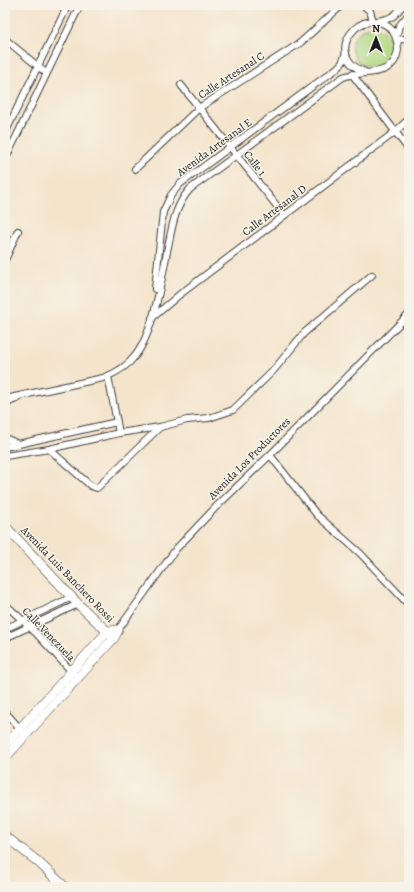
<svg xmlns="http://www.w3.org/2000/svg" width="414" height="892" font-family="Alegreya,serif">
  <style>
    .green { fill: #afd882; stroke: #667a4f }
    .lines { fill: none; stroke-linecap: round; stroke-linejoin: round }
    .street-casing { stroke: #3c3a36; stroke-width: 8 }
    .secondary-casing { stroke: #3c3a36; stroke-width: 10 }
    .street { stroke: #fff; stroke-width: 6 }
    .secondary { stroke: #fff; stroke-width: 9 }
    .labels { text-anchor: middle; stroke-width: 3; stroke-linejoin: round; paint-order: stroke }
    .street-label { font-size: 11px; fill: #1c1c1c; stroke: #f7f3e8 }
  </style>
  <rect width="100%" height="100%" fill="#f7f3e8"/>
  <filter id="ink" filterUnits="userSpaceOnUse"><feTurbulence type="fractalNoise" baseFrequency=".025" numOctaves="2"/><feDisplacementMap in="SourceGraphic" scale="8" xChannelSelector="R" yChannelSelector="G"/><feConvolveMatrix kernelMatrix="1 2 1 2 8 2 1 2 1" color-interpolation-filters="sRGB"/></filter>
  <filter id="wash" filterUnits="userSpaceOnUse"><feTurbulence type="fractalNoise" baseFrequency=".012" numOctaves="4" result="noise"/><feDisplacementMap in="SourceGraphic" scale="16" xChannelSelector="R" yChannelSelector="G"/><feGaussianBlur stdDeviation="0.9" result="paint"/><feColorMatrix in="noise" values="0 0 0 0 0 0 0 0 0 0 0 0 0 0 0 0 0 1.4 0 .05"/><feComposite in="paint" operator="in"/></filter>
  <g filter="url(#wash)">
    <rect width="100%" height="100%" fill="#f4e4cc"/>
    <!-- green -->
    <circle class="green" cx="372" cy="47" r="20"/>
  </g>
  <g filter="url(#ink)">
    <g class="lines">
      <defs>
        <g id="street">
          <path d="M363 5 370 11 373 21"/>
          <path d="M377 21C392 19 395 16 403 5"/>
          <path d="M396 38 399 26 409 14"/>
          <path d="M5 39 46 73"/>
          <path d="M397 40 409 38"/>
          <path d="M352 74 409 150"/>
          <path d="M181 85 284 215"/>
          <path d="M5 133 68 5"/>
          <path d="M5 160 80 5"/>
          <path d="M135 169 199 108 300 43 342 5"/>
          <path d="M5 260 18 231"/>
          <path d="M155 289 163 212 171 195 180 184 336 69 342 63 346 53"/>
          <path d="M152 318 179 295 395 132 409 119"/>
          <path d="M108 376 119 433"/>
          <path d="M5 399 103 378C116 373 127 367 135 356 155 331 162 274 169 242 173 222 176 205 190 189L343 77C362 69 394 80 398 50 398 43 396 36 392 30 364 0 319 55 365 72"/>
          <path d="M5 407 9 402 16 399"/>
          <path d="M5 438 18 444"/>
          <path d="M5 447 117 422"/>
          <path d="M49 449 119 433 160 427 187 420 209 418 233 410 273 371 304 333 372 275"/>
          <path d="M270 455 317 515 360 553 409 605"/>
          <path d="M5 456 49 449 91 486 97 488 160 427"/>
          <path d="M5 604 35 632 73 673"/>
          <path d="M5 629 72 597"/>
          <path d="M118 630 176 549 216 507 270 455 409 314"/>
          <path d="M5 638 78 604"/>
          <path d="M5 712 22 731"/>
        </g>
        <g id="secondary">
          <path d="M5 526 78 604 111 635"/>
          <path d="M5 745 108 631 118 630"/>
          <path d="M5 758 114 638 118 630"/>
          <path d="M5 836 37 861 65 887"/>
        </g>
      </defs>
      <!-- street casing -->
      <use href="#street" class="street-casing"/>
      <!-- secondary casing -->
      <use href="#secondary" class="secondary-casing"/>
      <!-- street -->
      <use href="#street" class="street"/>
      <!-- secondary -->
      <use href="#secondary" class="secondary"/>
    </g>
  </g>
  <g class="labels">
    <!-- street labels -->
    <g class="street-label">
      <text transform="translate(231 75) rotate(-33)" y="4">Calle Artesanal C</text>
      <text transform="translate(214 147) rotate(-36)" y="4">Avenida Artesanal E</text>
      <text transform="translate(255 163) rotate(52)" y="4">Calle 1</text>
      <text transform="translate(274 210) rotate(-37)" y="4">Calle Artesanal D</text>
      <text transform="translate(249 458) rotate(-45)" y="4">Avenida Los Productores</text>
      <text transform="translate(68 574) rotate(46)" y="4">Avenida Luis Banchero Rossi</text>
      <text transform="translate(49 634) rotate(46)" y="4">Calle Venezuela</text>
    </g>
  </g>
  <!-- margin -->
  <rect width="414" height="892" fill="none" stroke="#f7f3e8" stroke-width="20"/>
  <!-- north arrow -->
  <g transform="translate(376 38)" stroke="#f7f3e8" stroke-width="3" paint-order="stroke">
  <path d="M0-3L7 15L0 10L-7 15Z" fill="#1c1c1c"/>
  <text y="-6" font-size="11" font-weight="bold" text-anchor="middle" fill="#1c1c1c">N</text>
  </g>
</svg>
